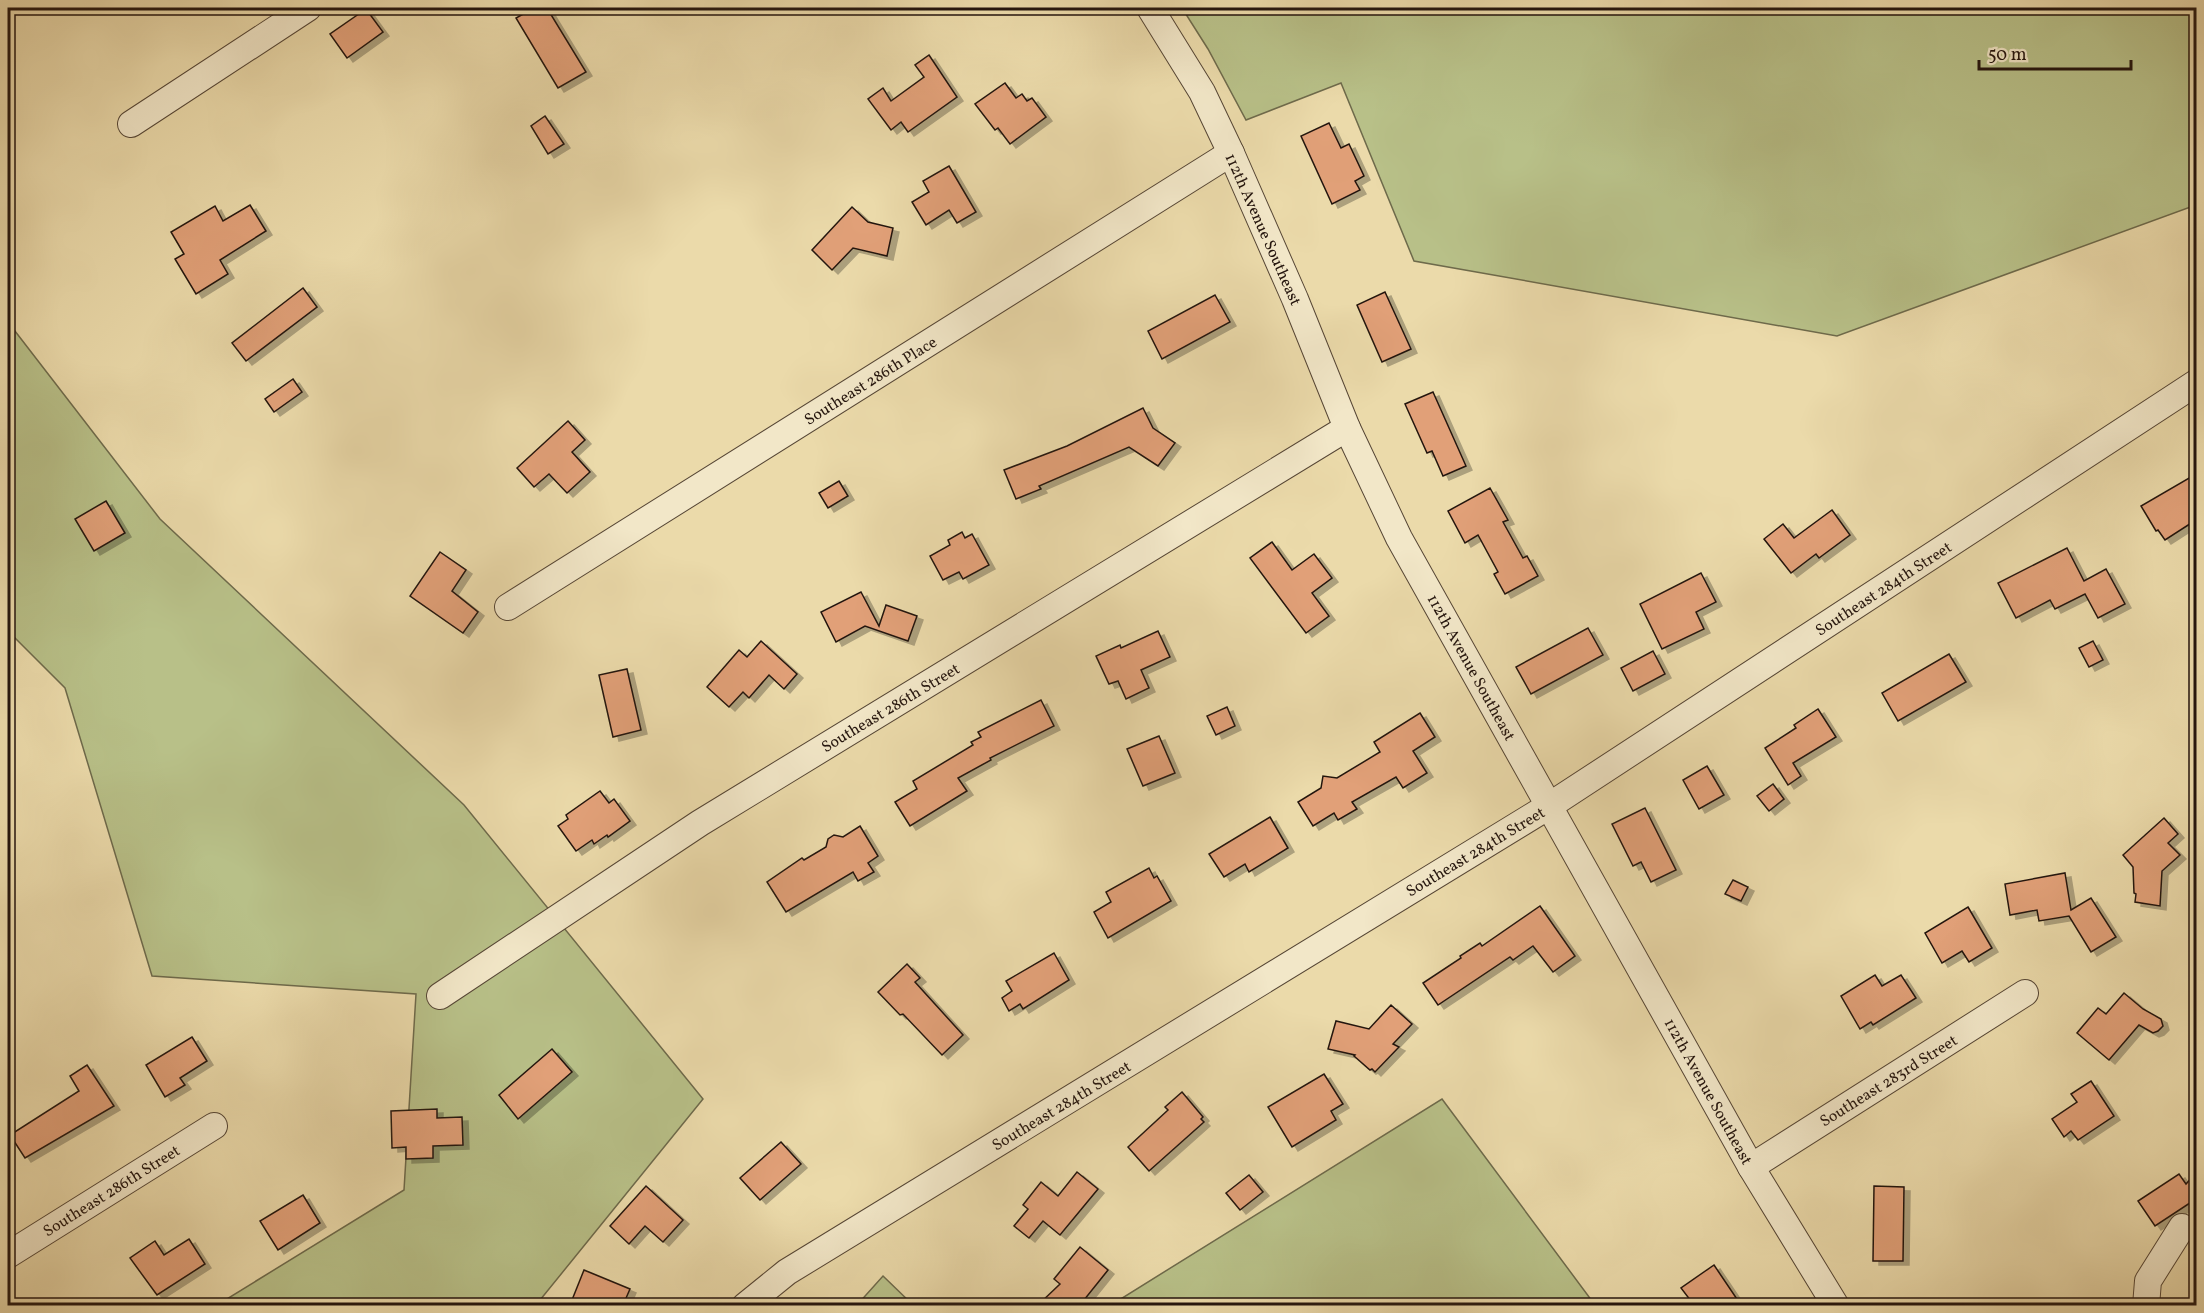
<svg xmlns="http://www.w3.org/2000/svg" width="2204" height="1313" font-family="Vollkorn,serif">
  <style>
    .green { fill: #b8c088; stroke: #6e6a4b; stroke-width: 1.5 }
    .building { fill: #e1a078; stroke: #24150e; stroke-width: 1.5; filter: url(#shadow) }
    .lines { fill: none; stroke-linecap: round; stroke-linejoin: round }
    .minor-casing { stroke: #564635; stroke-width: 28 }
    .minor { stroke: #f2e7c8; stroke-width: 26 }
    .labels { text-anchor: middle; stroke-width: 5; stroke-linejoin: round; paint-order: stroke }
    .street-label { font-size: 16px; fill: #24150e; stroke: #f2e7c8 }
  </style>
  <defs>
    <filter id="shadow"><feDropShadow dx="6" dy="4" stdDeviation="0" flood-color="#0004"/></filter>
  </defs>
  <rect width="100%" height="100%" fill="#ebdaaa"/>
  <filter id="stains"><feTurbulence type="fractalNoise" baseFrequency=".00333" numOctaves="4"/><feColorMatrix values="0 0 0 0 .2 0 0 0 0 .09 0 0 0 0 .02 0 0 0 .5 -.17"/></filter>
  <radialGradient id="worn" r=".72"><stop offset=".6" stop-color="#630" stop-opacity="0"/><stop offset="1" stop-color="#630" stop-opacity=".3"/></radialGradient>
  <!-- green -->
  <g class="green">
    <path d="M1182 8H2196V205L1837 336 1414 261 1341 83 1246 120 1208 49Z"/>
    <path d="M8 322 160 519 464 805 703 1099 536 1305H217L404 1190 416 994 152 976 65 688 8 631Z"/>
    <path d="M1442 1099 1595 1305H1111Z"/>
    <path d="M883 1276 913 1305H857Z"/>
  </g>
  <!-- building -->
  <g class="building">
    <path d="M534 8H547L586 72 558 88 516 18Z"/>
    <path d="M366 9 383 32 347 58 330 34Z"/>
    <path d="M929 55 957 97 908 132 901 122 891 130 868 99 883 88 891 101 924 77 915 65Z"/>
    <path d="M1005 83 1016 98 1022 94 1027 101 1032 98 1046 117 1010 144 998 128 995 130 975 104Z"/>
    <path d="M545 116 564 144 548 154 531 126Z"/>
    <path d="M1329 123 1341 148 1349 144 1364 176 1355 181 1360 190 1332 204 1301 136Z"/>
    <path d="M949 166 976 212 957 223 949 210 926 225 912 202 929 192 923 181Z"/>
    <path d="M250 205 266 231 220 260 228 274 196 294 175 259 184 254 171 232 215 206 223 221Z"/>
    <path d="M852 207 868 222 893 228 887 256 853 248 832 270 812 250Z"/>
    <path d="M303 288 317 307 246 361 232 343Z"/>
    <path d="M1385 292 1411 349 1382 362 1357 305Z"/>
    <path d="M1215 295 1230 322 1162 359 1148 331Z"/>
    <path d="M293 379 302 392 274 412 265 399Z"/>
    <path d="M1433 392 1466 466 1443 476 1432 451 1427 453 1405 404Z"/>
    <path d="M1143 408 1153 428 1175 443 1158 466 1129 447 1039 486 1041 489 1016 499 1004 470 1067 446Z"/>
    <path d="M568 421 585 440 572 452 590 472 567 493 549 474 534 487 517 468Z"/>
    <path d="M2196 474V520L2165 540 2158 530 2156 531 2141 506Z"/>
    <path d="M839 481 848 496 828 508 819 493Z"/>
    <path d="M1490 488 1508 520 1503 522 1523 558 1527 556 1538 576 1505 594 1494 574 1498 572 1478 535 1465 543 1448 511Z"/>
    <path d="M106 501 125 533 94 551 75 519Z"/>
    <path d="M1832 510 1850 535 1819 558 1816 554 1791 573 1764 539 1783 524 1794 538Z"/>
    <path d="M962 532 965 538 972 534 989 565 963 579 959 572 943 580 930 556 950 545 948 540Z"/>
    <path d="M1272 542 1292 570 1314 554 1332 578 1312 593 1329 616 1306 633 1250 558Z"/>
    <path d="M2067 548 2084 581 2106 569 2125 604 2098 618 2085 594 2055 609 2050 600 2016 618 1998 583Z"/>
    <path d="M440 552 466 570 452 591 478 612 463 633 410 596Z"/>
    <path d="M1701 573 1716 602 1696 612 1704 629 1662 649 1640 604Z"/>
    <path d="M861 592 879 626 886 605 917 616 908 641 865 626 836 642 821 612Z"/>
    <path d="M1588 628 1603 655 1531 694 1516 667Z"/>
    <path d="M1158 631 1170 657 1141 670 1149 688 1126 699 1118 681 1109 684 1096 656 1120 645 1121 648Z"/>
    <path d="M761 641 797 674 784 689 769 675 749 698 743 692 729 707 707 687 739 650 747 657Z"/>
    <path d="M2093 641 2103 660 2089 667 2079 648Z"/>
    <path d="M1653 651 1665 674 1633 691 1621 668Z"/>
    <path d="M1949 654 1966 682 1898 721 1882 693Z"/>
    <path d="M627 669 641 730 613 737 599 675Z"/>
    <path d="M1041 700 1054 726 990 758 991 760 958 778 967 791 910 826 895 802 917 789 913 781 973 745 971 742 981 737 978 732Z"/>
    <path d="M1227 707 1235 726 1216 735 1207 716Z"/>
    <path d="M1818 709 1836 737 1793 763 1801 776 1788 785 1765 748 1796 728 1794 725Z"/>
    <path d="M1420 713 1435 737 1413 751 1427 773 1403 788 1396 777 1352 802 1357 809 1338 820 1334 813 1313 826 1298 802 1321 788 1323 776 1337 778 1380 752 1374 742Z"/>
    <path d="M1159 736 1175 773 1143 786 1127 749Z"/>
    <path d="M1707 766 1724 795 1699 809 1683 780Z"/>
    <path d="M1773 784 1784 799 1769 811 1757 796Z"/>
    <path d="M600 791 609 803 614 799 630 821 608 837 607 835 594 844 592 840 576 851 558 826 568 819 566 815Z"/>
    <path d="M1645 808 1676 870 1651 882 1641 862 1633 866 1612 824Z"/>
    <path d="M1270 817 1288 848 1249 872 1245 864 1224 877 1209 854Z"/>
    <path d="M2164 818 2178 834 2168 843 2180 855 2162 871 2160 906 2135 902 2136 894 2134 893 2133 867 2123 855Z"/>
    <path d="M860 826 878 856 868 863 874 872 858 881 853 872 786 912 767 882 802 858 804 860 826 847 828 839 834 835 843 837Z"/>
    <path d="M1149 868 1154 878 1157 876 1171 901 1108 938 1094 912 1111 902 1106 892Z"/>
    <path d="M2065 873 2071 910 2091 898 2116 937 2091 952 2069 916 2039 921 2037 910 2010 915 2005 884Z"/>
    <path d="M1733 880 1748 887 1741 901 1725 894Z"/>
    <path d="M1540 906 1575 956 1553 972 1533 946 1513 960 1510 957 1438 1005 1423 983 1461 958 1460 956 1480 943 1482 946Z"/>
    <path d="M1968 907 1992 948 1969 962 1962 951 1942 963 1925 933Z"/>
    <path d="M1054 953 1069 980 1023 1009 1020 1004 1009 1011 1002 998 1012 991 1006 981Z"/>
    <path d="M907 964 920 978 915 982 963 1035 942 1055 903 1014 900 1015 878 992Z"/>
    <path d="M1875 975 1882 986 1901 975 1916 998 1873 1025 1871 1022 1860 1029 1841 996Z"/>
    <path d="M2124 993 2143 1009 2161 1019 2163 1026 2158 1031 2153 1033 2139 1025 2109 1060 2077 1033 2098 1008 2106 1014Z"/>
    <path d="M1391 1005 1412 1024 1393 1044 1399 1047 1375 1072 1372 1069 1370 1070 1354 1056 1355 1055 1328 1049 1336 1021 1369 1029Z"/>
    <path d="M192 1037 207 1061 180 1078 185 1085 165 1097 146 1065Z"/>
    <path d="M552 1049 572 1072 518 1119 499 1095Z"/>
    <path d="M87 1065 114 1106 25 1158 10 1135 79 1091 70 1076Z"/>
    <path d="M1324 1074 1343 1104 1331 1111 1336 1120 1292 1147 1268 1107Z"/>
    <path d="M2091 1081 2114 1116 2078 1140 2071 1131 2064 1137 2052 1119 2077 1102 2071 1094Z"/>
    <path d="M1182 1092 1203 1117 1201 1119 1204 1122 1149 1171 1128 1147 1168 1110 1165 1107Z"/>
    <path d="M437 1109V1118L462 1117 463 1145 433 1146V1158L406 1159V1147L392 1148 391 1111Z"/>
    <path d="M781 1142 801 1164 760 1200 740 1178Z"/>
    <path d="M1077 1172 1098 1189 1060 1235 1043 1221 1029 1238 1014 1226 1028 1209 1023 1205 1041 1182 1058 1196Z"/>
    <path d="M2196 1173V1199L2155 1226 2138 1201 2179 1174 2186 1184Z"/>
    <path d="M1249 1175 1263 1192 1240 1210 1226 1193Z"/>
    <path d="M646 1186 683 1220 663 1242 645 1226 629 1244 610 1226Z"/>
    <path d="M1874 1186 1904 1187 1903 1261H1873Z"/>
    <path d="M303 1195 320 1223 278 1250 260 1221Z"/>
    <path d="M189 1239 205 1264 157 1295 130 1258 155 1241 164 1255Z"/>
    <path d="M1080 1247 1108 1270 1080 1305H1038L1060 1284 1054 1279Z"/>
    <path d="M1714 1265 1741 1305H1694L1681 1288Z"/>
    <path d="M584 1270 630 1289 623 1305H570Z"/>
  </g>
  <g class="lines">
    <defs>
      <g id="minor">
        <path d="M1150 8 1202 92 1231 153 1295 299 1347 428 1399 538 1751 1167 1836 1306"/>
        <path d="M131 124 308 8"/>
        <path d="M508 607 1231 153"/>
        <path d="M440 996 700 823 1347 428"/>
        <path d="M1751 1167 2025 993"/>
        <path d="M8 1255 214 1126"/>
        <path d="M745 1306 787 1272 1549 806 2196 383"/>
        <path d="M2146 1306 2148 1281 2182 1227"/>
      </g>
    </defs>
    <!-- minor casing -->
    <use href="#minor" class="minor-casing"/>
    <!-- minor -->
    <use href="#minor" class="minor"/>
  </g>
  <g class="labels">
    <!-- street labels -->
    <g class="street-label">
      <text transform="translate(1264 229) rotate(66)" y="6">112th Avenue Southeast</text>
      <text transform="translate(870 380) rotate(-32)" y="6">Southeast 286th Place</text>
      <text transform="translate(1883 588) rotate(-33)" y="6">Southeast 284th Street</text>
      <text transform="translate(1472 667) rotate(61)" y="6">112th Avenue Southeast</text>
      <text transform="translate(890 707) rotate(-31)" y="6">Southeast 286th Street</text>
      <text transform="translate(1475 851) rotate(-31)" y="6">Southeast 284th Street</text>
      <text transform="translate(1888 1080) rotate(-32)" y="6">Southeast 283rd Street</text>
      <text transform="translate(1709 1091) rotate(61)" y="6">112th Avenue Southeast</text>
      <text transform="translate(1061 1105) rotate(-31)" y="6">Southeast 284th Street</text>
      <text transform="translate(111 1190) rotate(-32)" y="6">Southeast 286th Street</text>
    </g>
  </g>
  <!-- margin -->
  <rect width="2204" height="1313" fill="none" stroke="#ebdaaa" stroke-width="30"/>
  <rect x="9" y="9" width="2186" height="1295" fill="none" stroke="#24150e" stroke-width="3"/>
  <rect x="15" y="15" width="2174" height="1283" fill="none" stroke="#24150e" stroke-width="1.5"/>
  <!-- scale -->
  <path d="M1979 60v9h152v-9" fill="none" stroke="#24150e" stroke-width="3"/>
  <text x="1988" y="60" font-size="18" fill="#24150e" stroke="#f2e7c8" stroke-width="4.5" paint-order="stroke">50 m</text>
  <rect width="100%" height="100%" filter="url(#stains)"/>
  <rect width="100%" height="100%" fill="url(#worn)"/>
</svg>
